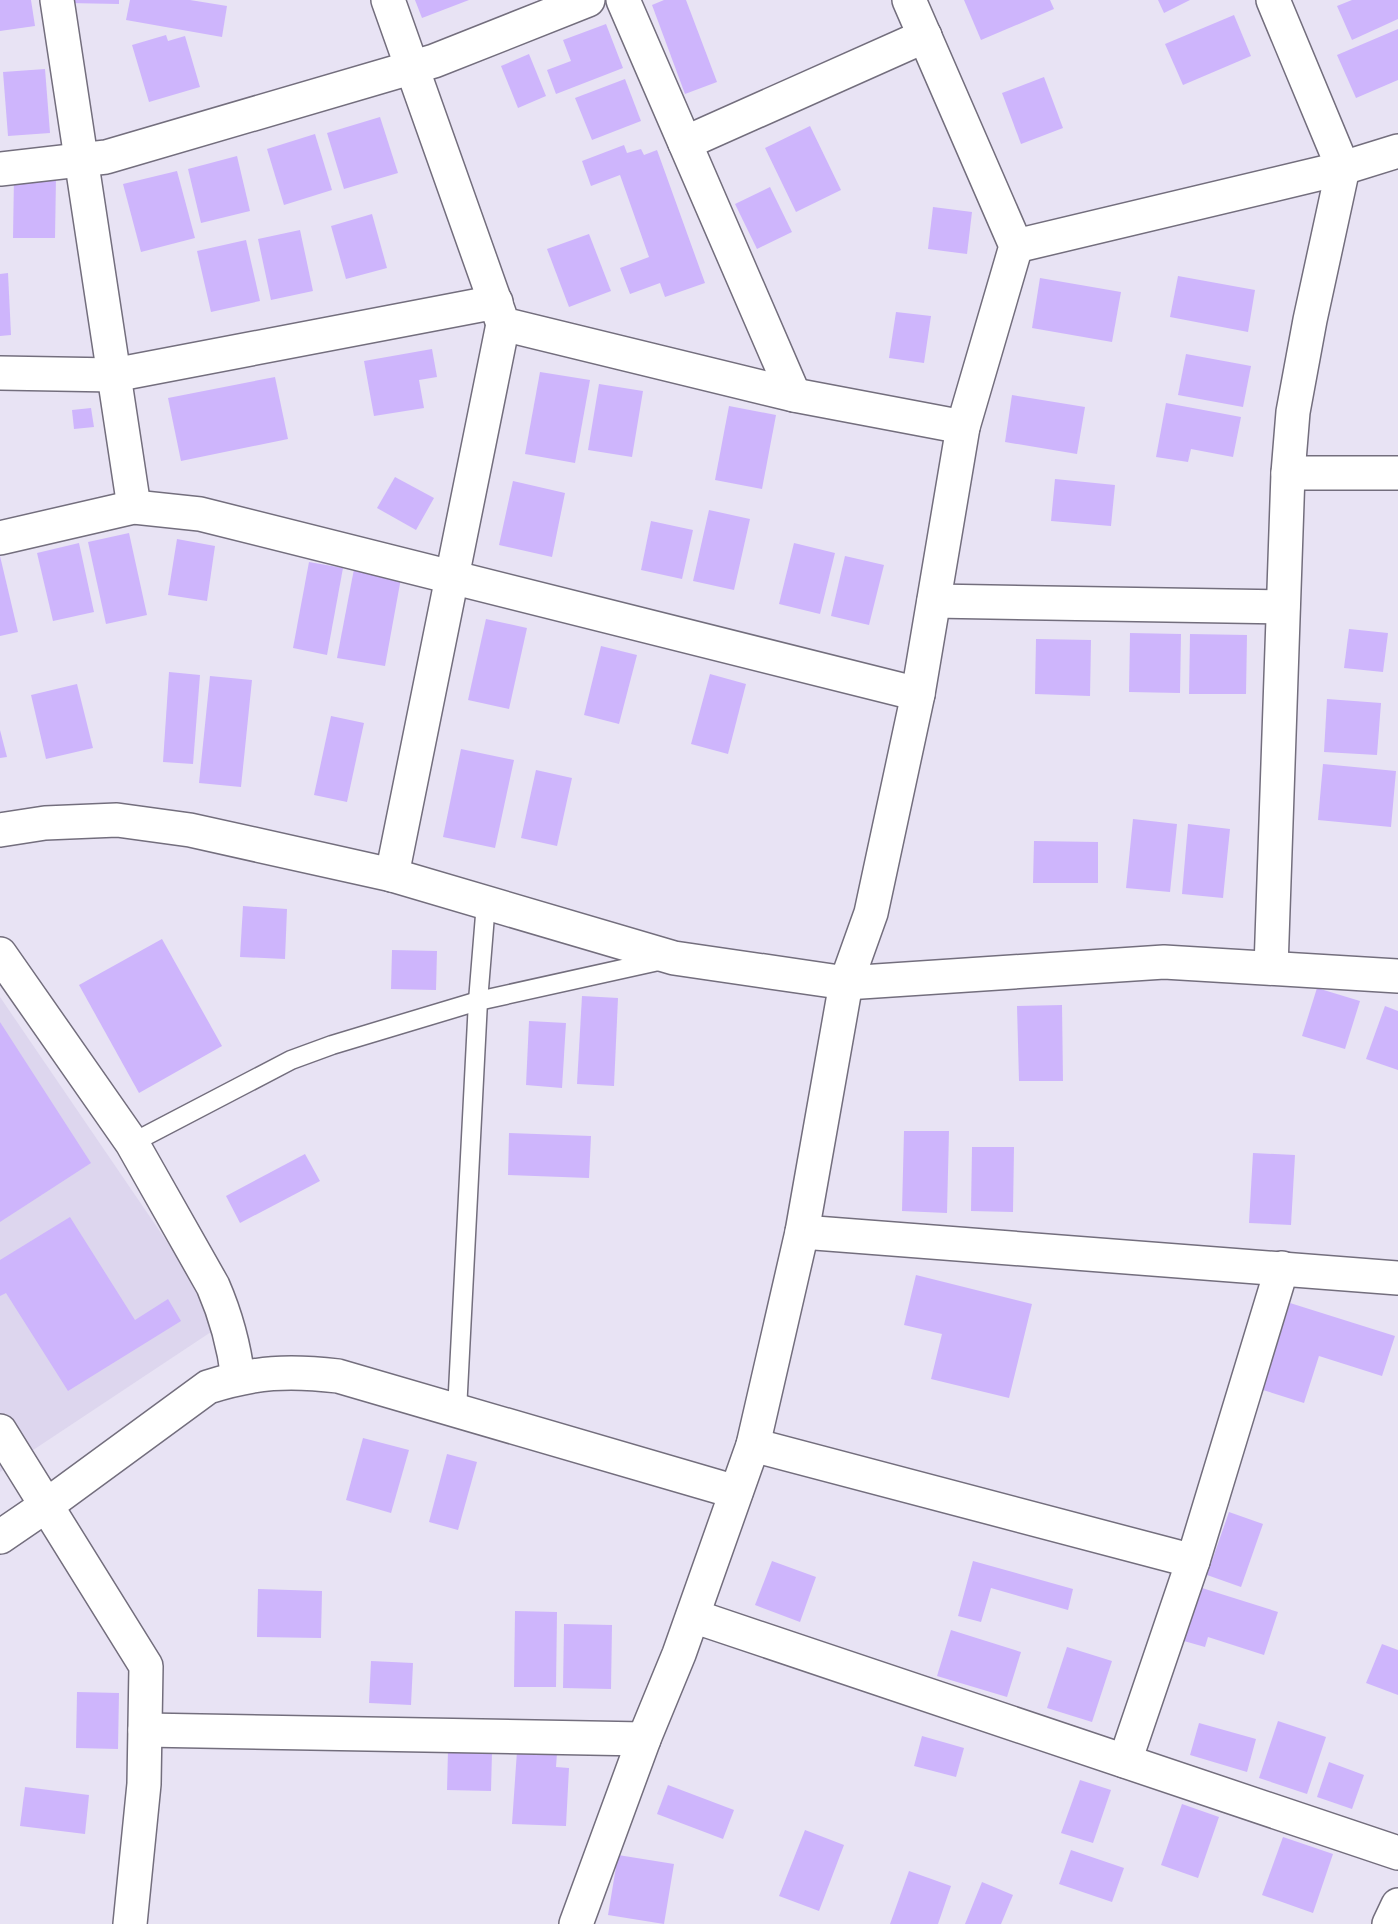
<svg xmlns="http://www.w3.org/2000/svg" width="1398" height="1924" font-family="'Playfair Display',serif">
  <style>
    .built { fill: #ddd6ee }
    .building { fill: #ceb5fc }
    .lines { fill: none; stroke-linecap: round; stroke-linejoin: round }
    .lane-casing { stroke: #736e7d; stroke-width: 21 }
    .street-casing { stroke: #736e7d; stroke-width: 36 }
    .lane { stroke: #fff; stroke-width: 18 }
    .street { stroke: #fff; stroke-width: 33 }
  </style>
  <rect width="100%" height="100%" fill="#e8e3f4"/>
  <!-- built -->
  <path class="built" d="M0 997 223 1324 0 1472Z"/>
  <!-- building -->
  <g class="building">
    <path d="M0 0H31L35 26 0 31Z"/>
    <path d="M68 0H119V4L68 3Z"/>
    <path d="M130 0H190L227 6 222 37 126 20Z"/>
    <path d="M415 0H469L422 18Z"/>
    <path d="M664 0H686L717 82 685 94 652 5Z"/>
    <path d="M964 0H1050L1054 9 981 40Z"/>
    <path d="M1158 0H1190L1164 13Z"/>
    <path d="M1352 0H1398V19L1352 40 1337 6Z"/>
    <path d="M1234 15 1251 56 1183 85 1165 44Z"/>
    <path d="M606 24 623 68 556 94 547 70 571 61 563 40Z"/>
    <path d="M1398 29V80L1356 98 1337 55Z"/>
    <path d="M166 35 168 41 185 36 200 87 149 102 132 45Z"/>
    <path d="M529 54 546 96 518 108 501 66Z"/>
    <path d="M45 69 50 133 8 136 3 72Z"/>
    <path d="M1044 77 1063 128 1021 144 1002 93Z"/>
    <path d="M625 79 641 121 592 140 575 98Z"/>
    <path d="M380 117 398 173 344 189 327 133Z"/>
    <path d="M810 126 841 190 796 212 765 148Z"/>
    <path d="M315 134 332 190 284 205 267 149Z"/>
    <path d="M624 145 627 153 641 149 644 155 657 150 705 283 665 297 660 283 630 294 620 268 649 257 620 175 591 186 582 161Z"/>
    <path d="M237 156 250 211 201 223 188 169Z"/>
    <path d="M177 171 195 238 141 252 123 184Z"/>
    <path d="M14 176 56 177 55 238H13Z"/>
    <path d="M770 187 792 232 757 249 735 204Z"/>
    <path d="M933 207 972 212 967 254 928 249Z"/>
    <path d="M372 214 387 268 346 279 331 226Z"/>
    <path d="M300 230 313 291 271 300 258 239Z"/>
    <path d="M589 234 611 291 569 307 547 249Z"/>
    <path d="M246 240 260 301 211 312 197 251Z"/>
    <path d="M8 273 11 335 0 336V274Z"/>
    <path d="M1178 276 1255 290 1248 332 1170 317Z"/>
    <path d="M1040 278 1121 292 1112 342 1032 328Z"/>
    <path d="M896 312 931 316 924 363 889 358Z"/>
    <path d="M432 349 437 377 419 380 424 408 374 416 364 361Z"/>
    <path d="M1186 354 1251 366 1243 407 1178 395Z"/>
    <path d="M540 372 590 380 575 463 525 454Z"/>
    <path d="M275 377 288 439 181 461 168 398Z"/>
    <path d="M599 384 643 391 632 457 588 450Z"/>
    <path d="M1012 395 1085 407 1077 454 1005 442Z"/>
    <path d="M1166 403 1241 417 1233 457 1191 449 1188 462 1156 457Z"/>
    <path d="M729 406 776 415 762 489 715 480Z"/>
    <path d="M91 408 94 427 74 429 72 410Z"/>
    <path d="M395 477 434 498 416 530 377 508Z"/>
    <path d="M1055 479 1115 485 1111 526 1051 521Z"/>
    <path d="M513 481 565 493 552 557 499 545Z"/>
    <path d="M709 510 750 519 734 590 693 581Z"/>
    <path d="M651 521 693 530 682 579 641 570Z"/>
    <path d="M129 533 147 615 106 624 88 542Z"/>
    <path d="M177 539 215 546 207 601 168 595Z"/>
    <path d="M79 543 94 612 53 621 37 553Z"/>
    <path d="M794 543 835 553 820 614 779 604Z"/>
    <path d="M0 556 18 632 0 636Z"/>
    <path d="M845 556 884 565 869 625 831 616Z"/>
    <path d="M309 562 343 568 327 655 293 648Z"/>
    <path d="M354 569 401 578 385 666 337 658Z"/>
    <path d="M486 619 527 628 509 709 468 700Z"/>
    <path d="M1349 629 1388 633 1383 672 1344 668Z"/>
    <path d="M1130 633 1181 634 1180 693 1129 692Z"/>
    <path d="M1190 634 1247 635 1246 694H1189Z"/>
    <path d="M1036 639 1091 640 1090 696 1035 694Z"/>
    <path d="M601 646 637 655 619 724 584 715Z"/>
    <path d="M169 672 200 675 193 764 163 762Z"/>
    <path d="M710 674 746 684 728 754 691 744Z"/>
    <path d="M210 676 252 680 241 787 199 783Z"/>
    <path d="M77 684 93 748 46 759 31 695Z"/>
    <path d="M1327 699 1381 703 1377 755 1324 752Z"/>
    <path d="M331 716 364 723 347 802 314 795Z"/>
    <path d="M0 730 7 757 0 758Z"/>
    <path d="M461 749 514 760 495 848 443 837Z"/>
    <path d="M1323 764 1396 771 1391 827 1318 820Z"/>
    <path d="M536 770 572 778 557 846 521 838Z"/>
    <path d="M1133 819 1177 824 1170 892 1126 888Z"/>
    <path d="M1188 824 1230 829 1223 898 1182 894Z"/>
    <path d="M1034 841 1098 842V883H1033Z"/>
    <path d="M243 906 287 909 285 959 240 957Z"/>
    <path d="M162 939 222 1046 139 1093 79 985Z"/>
    <path d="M392 950 437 951 436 990 391 989Z"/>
    <path d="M1317 988 1360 1001 1345 1049 1302 1036Z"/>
    <path d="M582 996 618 998 614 1086 577 1084Z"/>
    <path d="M1062 1005 1063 1081H1019L1017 1006Z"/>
    <path d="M1385 1006 1398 1011V1070L1366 1059Z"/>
    <path d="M529 1021 566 1023 562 1088 526 1085Z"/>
    <path d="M0 1022 91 1163 0 1222Z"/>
    <path d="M904 1131H949L947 1213 902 1211Z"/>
    <path d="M509 1133 591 1136 589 1178 508 1175Z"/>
    <path d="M972 1147H1014L1013 1212 971 1211Z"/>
    <path d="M1253 1153 1295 1155 1291 1225 1249 1223Z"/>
    <path d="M305 1154 320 1181 240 1223 226 1196Z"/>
    <path d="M70 1217 135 1320 168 1299 181 1321 68 1391 6 1293 0 1296V1260Z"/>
    <path d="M916 1275 1032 1304 1009 1398 931 1379 942 1334 904 1325Z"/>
    <path d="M1290 1303 1395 1336 1382 1376 1319 1356 1304 1403 1263 1390Z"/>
    <path d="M363 1438 409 1450 391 1513 346 1500Z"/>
    <path d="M447 1454 477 1462 458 1530 429 1522Z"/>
    <path d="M1229 1512 1263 1524 1241 1587 1207 1575Z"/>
    <path d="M772 1561 816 1577 800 1622 755 1605Z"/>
    <path d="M973 1561 1073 1589 1068 1610 991 1588 981 1622 958 1616Z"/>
    <path d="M1202 1588 1278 1612 1264 1655 1208 1637 1205 1647 1184 1641Z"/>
    <path d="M258 1589 322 1591 321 1638 257 1637Z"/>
    <path d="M515 1611 557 1612 556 1687H514Z"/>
    <path d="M564 1624 612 1625 611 1689 563 1688Z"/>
    <path d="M951 1630 1021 1652 1007 1697 937 1676Z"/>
    <path d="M1382 1644 1398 1650V1695L1366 1683Z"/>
    <path d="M1067 1647 1112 1661 1092 1722 1047 1708Z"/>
    <path d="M371 1661 413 1663 411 1705 369 1703Z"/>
    <path d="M77 1692 119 1693 118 1749 76 1748Z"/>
    <path d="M1278 1721 1326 1737 1307 1794 1259 1778Z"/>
    <path d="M1199 1723 1256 1739 1247 1772 1190 1755Z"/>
    <path d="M922 1736 964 1748 956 1777 914 1766Z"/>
    <path d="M448 1750 492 1752 491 1791 447 1790Z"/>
    <path d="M517 1751 557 1753 556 1767 569 1768 566 1826 512 1824Z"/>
    <path d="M1329 1762 1364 1775 1352 1809 1317 1797Z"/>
    <path d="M1080 1780 1111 1790 1093 1843 1061 1833Z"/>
    <path d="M668 1785 734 1810 723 1839 657 1814Z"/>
    <path d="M25 1787 89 1795 85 1834 20 1826Z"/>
    <path d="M1182 1804 1219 1817 1198 1878 1161 1865Z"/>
    <path d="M805 1830 844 1845 819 1911 779 1896Z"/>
    <path d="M1283 1837 1333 1854 1313 1913 1262 1895Z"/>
    <path d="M1071 1850 1124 1868 1112 1902 1059 1884Z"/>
    <path d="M618 1855 674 1864 664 1924 608 1915Z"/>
    <path d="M909 1871 951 1886 938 1924H890Z"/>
    <path d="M982 1882 1013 1895 1001 1924H965Z"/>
  </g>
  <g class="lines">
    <defs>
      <g id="lane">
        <path d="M132 1143 291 1060 332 1045 478 1001 663 960"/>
        <path d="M457 1411 478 1001 486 903"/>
      </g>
      <g id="street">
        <path d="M57 0 134 507"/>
        <path d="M388 0 503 324 794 395 963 427"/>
        <path d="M623 0 794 395"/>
        <path d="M685 143 925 36"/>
        <path d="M0 169 106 157 434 61 588 0"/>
        <path d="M1016 246 1343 168 1398 151"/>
        <path d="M0 373 114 375 496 302"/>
        <path d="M1288 473H1398"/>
        <path d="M0 538 134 507 200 514 918 694"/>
        <path d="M934 601 1283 607"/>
        <path d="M0 830 45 823 117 820 190 830 392 875 674 958 846 983 1164 962 1398 976"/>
        <path d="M392 875 503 324"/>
        <path d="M0 954 132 1143 213 1286C226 1316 234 1345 238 1378"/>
        <path d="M1271 968 1288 473 1293 412 1310 320 1343 168 1273 0"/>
        <path d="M802 1232 1398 1278"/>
        <path d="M0 1431 146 1666 144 1784 130 1924"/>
        <path d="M753 1445 1193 1561"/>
        <path d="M0 1537 47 1505 208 1387C256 1372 288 1370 338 1376L736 1492"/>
        <path d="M693 1616 1398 1853"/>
        <path d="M145 1730 644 1739"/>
        <path d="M1125 1761 1193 1561 1282 1268"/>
        <path d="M576 1924 644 1739 679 1654 753 1445 802 1232 846 983 871 913 918 694 963 427 1016 246 909 0"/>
        <path d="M1389 1924 1398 1905"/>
      </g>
    </defs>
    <!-- lane casing -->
    <use href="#lane" class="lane-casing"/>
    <!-- street casing -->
    <use href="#street" class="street-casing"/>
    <!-- lane -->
    <use href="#lane" class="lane"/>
    <!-- street -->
    <use href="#street" class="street"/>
  </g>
</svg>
